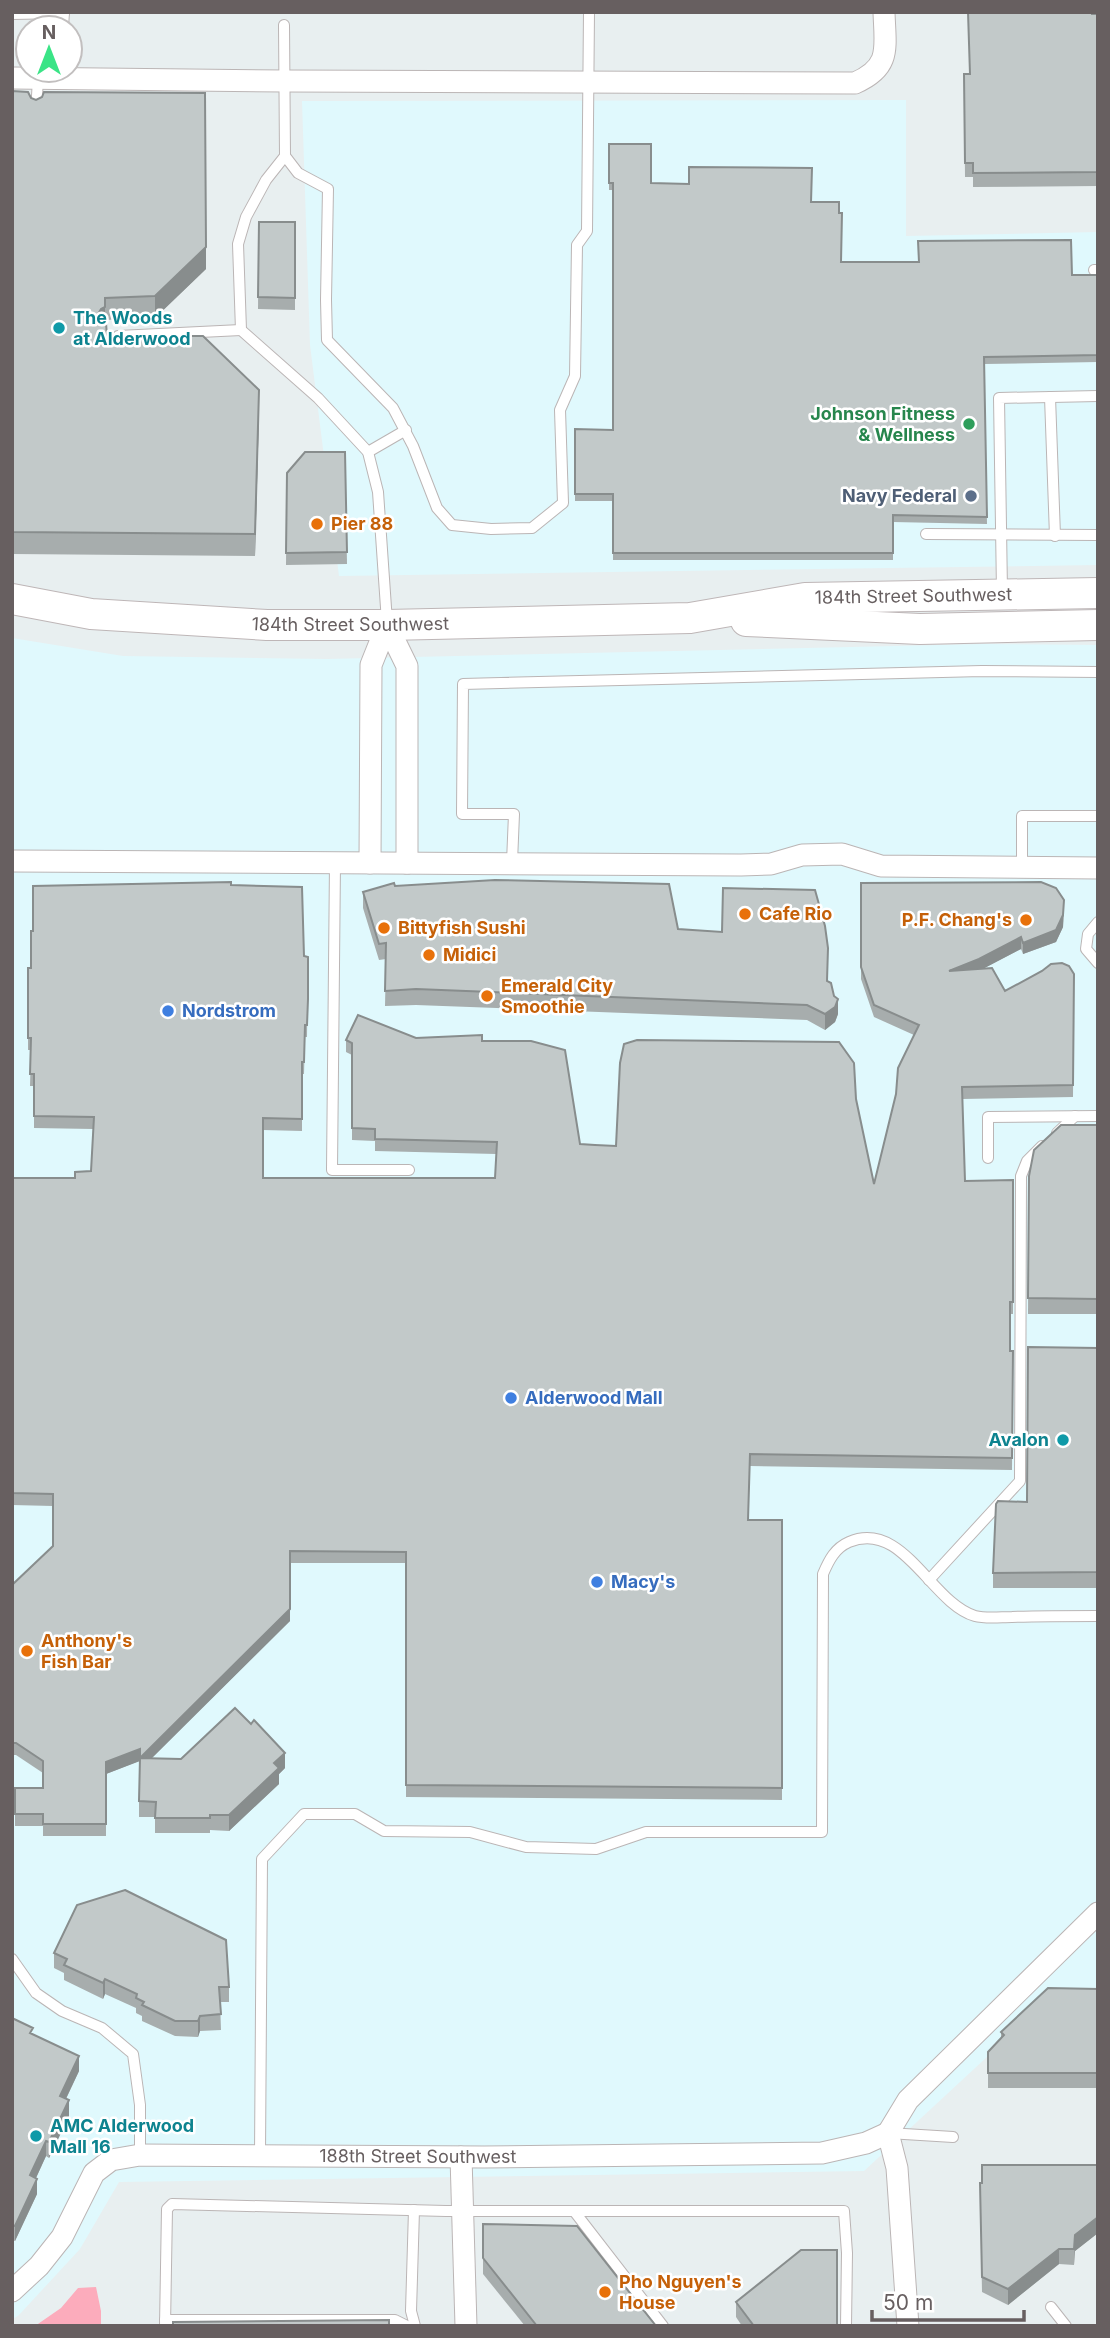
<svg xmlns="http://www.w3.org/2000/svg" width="1110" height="2338" font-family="Inter,sans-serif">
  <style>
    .commercial { fill: #e0f9fd }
    .water { fill: #fcacbc }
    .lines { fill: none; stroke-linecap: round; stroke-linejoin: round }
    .service-casing { stroke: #bbb5b5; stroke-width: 12 }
    .minor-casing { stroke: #bbb5b5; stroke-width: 23 }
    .secondary-casing { stroke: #beb6b7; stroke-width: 32 }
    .service { stroke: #fff; stroke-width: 10 }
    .minor { stroke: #fff; stroke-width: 21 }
    .secondary { stroke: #fff; stroke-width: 30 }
    .wall { fill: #a7adad }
    .shaded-wall { fill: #888d8d }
    .building { fill: #c2c9c9; stroke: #888d8d; stroke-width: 2 }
    .culture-dot { fill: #0f9aa8; stroke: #fff; stroke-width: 2.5 }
    .leisure-dot { fill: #2e9e5b; stroke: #fff; stroke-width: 2.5 }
    .service-dot { fill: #5c6f8a; stroke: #fff; stroke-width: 2.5 }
    .food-dot { fill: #e8710a; stroke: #fff; stroke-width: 2.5 }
    .shop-dot { fill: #3f7fe0; stroke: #fff; stroke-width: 2.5 }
    .labels { text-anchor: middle; stroke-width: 5; stroke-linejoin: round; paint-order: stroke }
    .culture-label { font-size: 18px; font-weight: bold; fill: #0d838f; stroke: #fff; text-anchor: start }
    .leisure-label { font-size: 18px; font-weight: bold; fill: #27864d; stroke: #fff; text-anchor: end }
    .service-label { font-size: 18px; font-weight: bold; fill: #4e5e75; stroke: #fff; text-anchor: end }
    .food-label { font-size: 18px; font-weight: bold; fill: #c56008; stroke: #fff; text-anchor: start }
    .street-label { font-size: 18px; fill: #675f60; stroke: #fff }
    .shop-label { font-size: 18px; font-weight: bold; fill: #366cbe; stroke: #fff; text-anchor: start }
  </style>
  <rect width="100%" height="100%" fill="#e8eff0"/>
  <!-- commercial -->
  <g class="commercial">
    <path d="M906 100V236L1098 232V565L339 576 310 345 302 101Z"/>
    <path d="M12 638 123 656 327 659 984 644 1098 645V2005H1043L864 2171 119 2182 80 2249 18 2316 12 2319Z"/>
  </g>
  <!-- water -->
  <path class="water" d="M96 2287 101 2311V2326H35L61 2308 78 2288Z"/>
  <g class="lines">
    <defs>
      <g id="service">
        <path d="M12 14 64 13"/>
        <path d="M284 25 285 156 266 180 246 217 238 244 241 330 318 398 368 452 378 492 387 622"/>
        <path d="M63 28 64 12"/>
        <path d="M36 114 38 78"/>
        <path d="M285 156 298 173 328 189 326 300 327 340 393 408 413 446 437 508 452 525 491 529 532 528 563 503 560 410 575 376 577 245 587 231 589 12"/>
        <path d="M1094 270H1098"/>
        <path d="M118 336 241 330"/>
        <path d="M1050 397 1055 536"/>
        <path d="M368 452 406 430"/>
        <path d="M926 534 1098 535"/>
        <path d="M1002 591 999 398 1098 396"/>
        <path d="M512 862 514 814H462L463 684 982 671 1098 672"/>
        <path d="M335 863 332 1170H409"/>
        <path d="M1022 867V816H1098"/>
        <path d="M1098 922 1088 934 1086 949 1098 963"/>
        <path d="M1057 1133 1075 1116"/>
        <path d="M988 1158V1117L1098 1116"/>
        <path d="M929 1580 1020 1481 1021 1176 1027 1161 1042 1146"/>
        <path d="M12 1959 36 1993 62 2011 102 2028 133 2054 140 2105V2155"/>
        <path d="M888 2133 953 2137"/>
        <path d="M260 2155 262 1859 304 1814H355L384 1831 470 1832 526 1847 596 1849 646 1832H822L823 1574C829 1560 835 1548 849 1542 903 1519 931 1603 975 1616 986 1619 1001 1617 1012 1617 1041 1616 1069 1616 1098 1616"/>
        <path d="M414 2210 411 2311 415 2326"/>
        <path d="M574 2211 663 2326"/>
        <path d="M1051 2307 1066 2326"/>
        <path d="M165 2320H395L407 2326"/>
        <path d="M165 2326 167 2209 172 2204 446 2211H844L847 2253 846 2326"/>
      </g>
      <g id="minor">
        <path d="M12 78 285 81 855 83C892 67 885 47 884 12"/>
        <path d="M387 625 407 666V863"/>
        <path d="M12 861 741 865 771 864 802 855 842 854 881 866 1098 868"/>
        <path d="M370 863 371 665 387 625"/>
        <path d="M888 2133 908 2100 1098 1913"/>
        <path d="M888 2133 897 2168 908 2326"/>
        <path d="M461 2157 466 2326"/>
        <path id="s1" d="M12 2291 39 2266 62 2237 94 2173 111 2160 140 2155 484 2157 822 2153 866 2143 888 2133"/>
      </g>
      <g id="secondary">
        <path id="s2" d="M12 599 91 614 267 625H387L690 618 805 598 1098 593"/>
        <path d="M746 621 920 629 1098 625"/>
      </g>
    </defs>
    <!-- service casing -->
    <use href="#service" class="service-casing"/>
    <!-- minor casing -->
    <use href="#minor" class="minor-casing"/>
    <!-- secondary casing -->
    <use href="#secondary" class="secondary-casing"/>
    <!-- service -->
    <use href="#service" class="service"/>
    <!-- minor -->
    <use href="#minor" class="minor"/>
    <!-- secondary -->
    <use href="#secondary" class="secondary"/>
  </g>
  <!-- wall -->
  <g class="wall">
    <path d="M1092 14H1098V186L973 187V177H965L964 74H970Z"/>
    <path d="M12 91 31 98 206 269 155 318 105 320 107 336 259 413 255 556 12 554Z"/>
    <path d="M609 144 651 183 811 202 841 262 1072 275H1098V362L984 364 987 524 893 522V560H613V501H575V494L613 430V190H609Z"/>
    <path d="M259 222H295V310L258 309Z"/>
    <path d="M345 452 347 564 286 565 287 473Z"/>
    <path d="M861 883 1064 912 1063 927 1056 942 1023 954 1021 949 984 968 1005 991 1074 974 1073 1097 962 1099 965 1181 1013 1180V1314H1010V1351H1013L1012 1470 750 1466 748 1520H782V1800L406 1797V1563H290V1621L151 1758 285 1768 279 1774V1784L229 1831 210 1830V1833H155V1817H139V1761L106 1774V1836H43V1826H15V1788H43V1773L16 1755H12V1585L53 1546V1506L12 1505V1178H75L91 1171 93 1129 34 1128V1086H30L31 1050H28V968H31L231 885 304 956 308 957 307 1037H305L304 1074H302V1131L263 1130V1178H495L496 1154 375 1151V1141L352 1140V1055L346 1052V1040L416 1038 482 1041 580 1144 616 1146 856 1099 874 1184 914 1035 874 1017 861 979Z"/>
    <path d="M395 886 678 929 828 981 838 1014 835 1022 825 1030 807 1020 416 1005 385 1006 386 959 379 960 363 908V892Z"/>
    <path d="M1098 1125V1314H1028L1029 1176Z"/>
    <path d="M1098 1348V1588H993V1573Z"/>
    <path d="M54 1953 229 1987V2002H220L221 2030 200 2031 198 2037 175 2036 142 2021V2016L136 2013V2008L105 1994 103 1999 64 1980V1973L54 1968Z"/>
    <path d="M1098 1989V2088H988V2052L1001 2038V2032Z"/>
    <path d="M12 2018 79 2071 66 2099 69 2116 49 2158 46 2156 36 2178 37 2194 15 2241 12 2240Z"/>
    <path d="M1098 2165V2233L1075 2251 1074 2265 1059 2264 1008 2305 982 2292 980 2183Z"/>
    <path d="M483 2224 656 2326H525L483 2274Z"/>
    <path d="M736 2302 837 2326H742L736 2317Z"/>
  </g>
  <!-- shaded-wall -->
  <g class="shaded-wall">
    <path d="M206 247V269L155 318V296Z"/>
    <path d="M105 307V329L101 331 98 314 101 309Z"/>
    <path d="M259 390V413L255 556V534Z"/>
    <path d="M1064 900 1063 927 1056 942 1023 954V943Z"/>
    <path d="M1021 937V949L979 971H949Z"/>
    <path d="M838 999V1014L835 1022 825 1030V1014Z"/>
    <path d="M290 1551V1621L140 1770V1761L106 1774V1762Z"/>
    <path d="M285 1753V1768L279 1774V1784L229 1831V1815L274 1763Z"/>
    <path d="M105 1979V1994L103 1999V1983Z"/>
    <path d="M200 2016V2031L198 2037V2021Z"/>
    <path d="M79 2056V2071L60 2111V2096Z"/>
    <path d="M69 2100V2116L49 2158V2142Z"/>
    <path d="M46 2141V2156L30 2191V2175Z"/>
    <path d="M37 2179V2194L15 2241V2226Z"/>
    <path d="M1098 2217V2233L1075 2251 1074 2265 1075 2235Z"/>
    <path d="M1059 2249V2264L1008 2305V2289Z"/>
  </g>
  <!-- building -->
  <g class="building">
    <path d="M968 12H1092V14H1098V172L973 173V163H965L964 74H970Z"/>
    <path d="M12 91 28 92 31 98 36 100 42 97 44 92 205 93 206 247 155 296 105 298V307L101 309 98 314 100 320 106 323 107 336H203L259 390 255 534 12 532Z"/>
    <path d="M609 144H651V183L689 184V167L812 168 811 202H839V213H842L841 262H919L918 241 1071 240 1072 275H1098V355L984 357 987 517 893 515V553H613V494H575V429L613 430V183H609Z"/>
    <path d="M259 222H295V298L258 297Z"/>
    <path d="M305 452H345L347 552 286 553 287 473Z"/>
    <path d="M495 880 669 884 678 929 722 932 723 888 815 890 825 926 828 948 827 981 831 983 834 996 838 999 835 1007 825 1014 807 1005 416 989 385 991 386 943 379 944 363 892 394 883 395 886Z"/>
    <path d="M231 882V885L302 887 304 956 308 957V999L307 1025H305L304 1062H302V1119L263 1118V1178H495L497 1142 375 1139V1129L352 1128V1043L346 1040 358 1015 416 1038 482 1035V1041H531L565 1050 580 1144 595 1145 616 1146 620 1063 624 1044 637 1040 839 1042 854 1063 856 1099 874 1184 896 1094 898 1068 919 1025 874 1005 861 967V883L1041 882 1056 888 1064 900 1063 915 1056 930 1023 943 1021 937 979 959 949 971 992 968 1005 991 1042 971 1051 964 1062 963 1069 966 1074 974 1073 1085 962 1087 965 1181 1013 1180V1302H1010V1351H1013L1012 1458 750 1454 748 1520H782V1788L406 1785V1552L290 1551V1609L140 1758V1749L106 1762V1824H43V1814H15V1788H43V1761L16 1743H12V1585L53 1546V1494L12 1493V1178H75V1172L91 1171 94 1117 34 1116V1074H30L31 1038H28V968H31V931H33V886Z"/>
    <path d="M1061 1125H1098V1299L1028 1298 1029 1176 1034 1150Z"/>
    <path d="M1028 1347 1098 1348V1572L993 1573 996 1504 998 1501 1027 1502Z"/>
    <path d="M235 1708 251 1724 254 1720 285 1753 274 1763 279 1768 229 1815H210V1818H155L156 1802 139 1801 140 1758 181 1759Z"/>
    <path d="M125 1890 226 1940 229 1987H219L221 2014 200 2016 198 2021H175L142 2005 144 2002 136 1998 137 1994 105 1979 103 1983 64 1965 67 1959 54 1953 77 1905Z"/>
    <path d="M1048 1988 1098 1989V2073H988V2052L1004 2035 1001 2032Z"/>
    <path d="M12 2018 33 2028 30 2033 79 2056 60 2096 69 2100 49 2142 46 2141 30 2175 37 2179 15 2226 12 2225Z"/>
    <path d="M982 2165H1098V2217L1075 2235 1074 2249H1059L1008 2289 982 2277 980 2183H982Z"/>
    <path d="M483 2224 577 2226 656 2326H537L483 2258Z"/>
    <path d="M801 2250H837V2326H754L736 2302Z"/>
    <path d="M389 2320V2326H173V2322Z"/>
  </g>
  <!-- markers -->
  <g class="culture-dot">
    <circle cx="59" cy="328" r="7"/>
    <circle cx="1063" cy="1440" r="7"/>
    <circle cx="36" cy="2136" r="7"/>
  </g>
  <circle class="leisure-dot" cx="969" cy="424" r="7"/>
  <circle class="service-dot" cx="971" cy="496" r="7"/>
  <g class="food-dot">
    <circle cx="317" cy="524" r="7"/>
    <circle cx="745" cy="914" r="7"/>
    <circle cx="1026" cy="920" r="7"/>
    <circle cx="384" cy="928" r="7"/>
    <circle cx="429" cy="955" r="7"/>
    <circle cx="487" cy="996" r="7"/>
    <circle cx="27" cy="1651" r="7"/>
    <circle cx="605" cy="2292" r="7"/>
  </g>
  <g class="shop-dot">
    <circle cx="168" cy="1011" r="7"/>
    <circle cx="511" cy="1398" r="7"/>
    <circle cx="597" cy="1582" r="7"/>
  </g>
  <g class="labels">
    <!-- culture labels -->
    <g class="culture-label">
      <text x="73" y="324">The Woods<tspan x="73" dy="21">at Alderwood</tspan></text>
      <text x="1049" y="1446" text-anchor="end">Avalon</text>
      <text x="50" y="2132">AMC Alderwood<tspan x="50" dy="21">Mall 16</tspan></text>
    </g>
    <!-- leisure labels -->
    <g class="leisure-label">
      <text x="955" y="420">Johnson Fitness<tspan x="955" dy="21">&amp; Wellness</tspan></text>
    </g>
    <!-- service labels -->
    <g class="service-label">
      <text x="957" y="502">Navy Federal</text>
    </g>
    <!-- food labels -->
    <g class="food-label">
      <text x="331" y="530">Pier 88</text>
      <text x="759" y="920">Cafe Rio</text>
      <text x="1012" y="926" text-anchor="end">P.F. Chang's</text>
      <text x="398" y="934">Bittyfish Sushi</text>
      <text x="443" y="961">Midici</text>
      <text x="501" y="992">Emerald City<tspan x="501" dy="21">Smoothie</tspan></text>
      <text x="41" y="1647">Anthony's<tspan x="41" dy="21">Fish Bar</tspan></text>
      <text x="619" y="2288">Pho Nguyen's<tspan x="619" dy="21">House</tspan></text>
    </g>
    <!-- street labels -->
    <g class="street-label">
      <text dy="6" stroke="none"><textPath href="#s2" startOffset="905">184th Street Southwest</textPath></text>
      <text dy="6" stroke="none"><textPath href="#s2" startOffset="340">184th Street Southwest</textPath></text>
      <text dy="6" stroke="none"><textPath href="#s1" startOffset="474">188th Street Southwest</textPath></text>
    </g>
    <!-- shop labels -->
    <g class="shop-label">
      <text x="182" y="1017">Nordstrom</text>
      <text x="525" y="1404">Alderwood Mall</text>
      <text x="611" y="1588">Macy's</text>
    </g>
  </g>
  <!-- border -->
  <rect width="1110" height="2338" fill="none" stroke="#675f60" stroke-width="28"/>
  <!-- north arrow -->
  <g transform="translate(49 49)"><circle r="33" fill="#ffffff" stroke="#c2bfbf" stroke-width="2"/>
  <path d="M0-5L12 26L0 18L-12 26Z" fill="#3ae486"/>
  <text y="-10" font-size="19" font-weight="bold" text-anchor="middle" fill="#675f60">N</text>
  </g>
  <!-- scale -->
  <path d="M872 2310v10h152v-10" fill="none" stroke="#675f60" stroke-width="3.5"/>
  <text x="883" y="2310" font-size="21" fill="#675f60" stroke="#ffffff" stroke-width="5" paint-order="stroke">50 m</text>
</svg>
